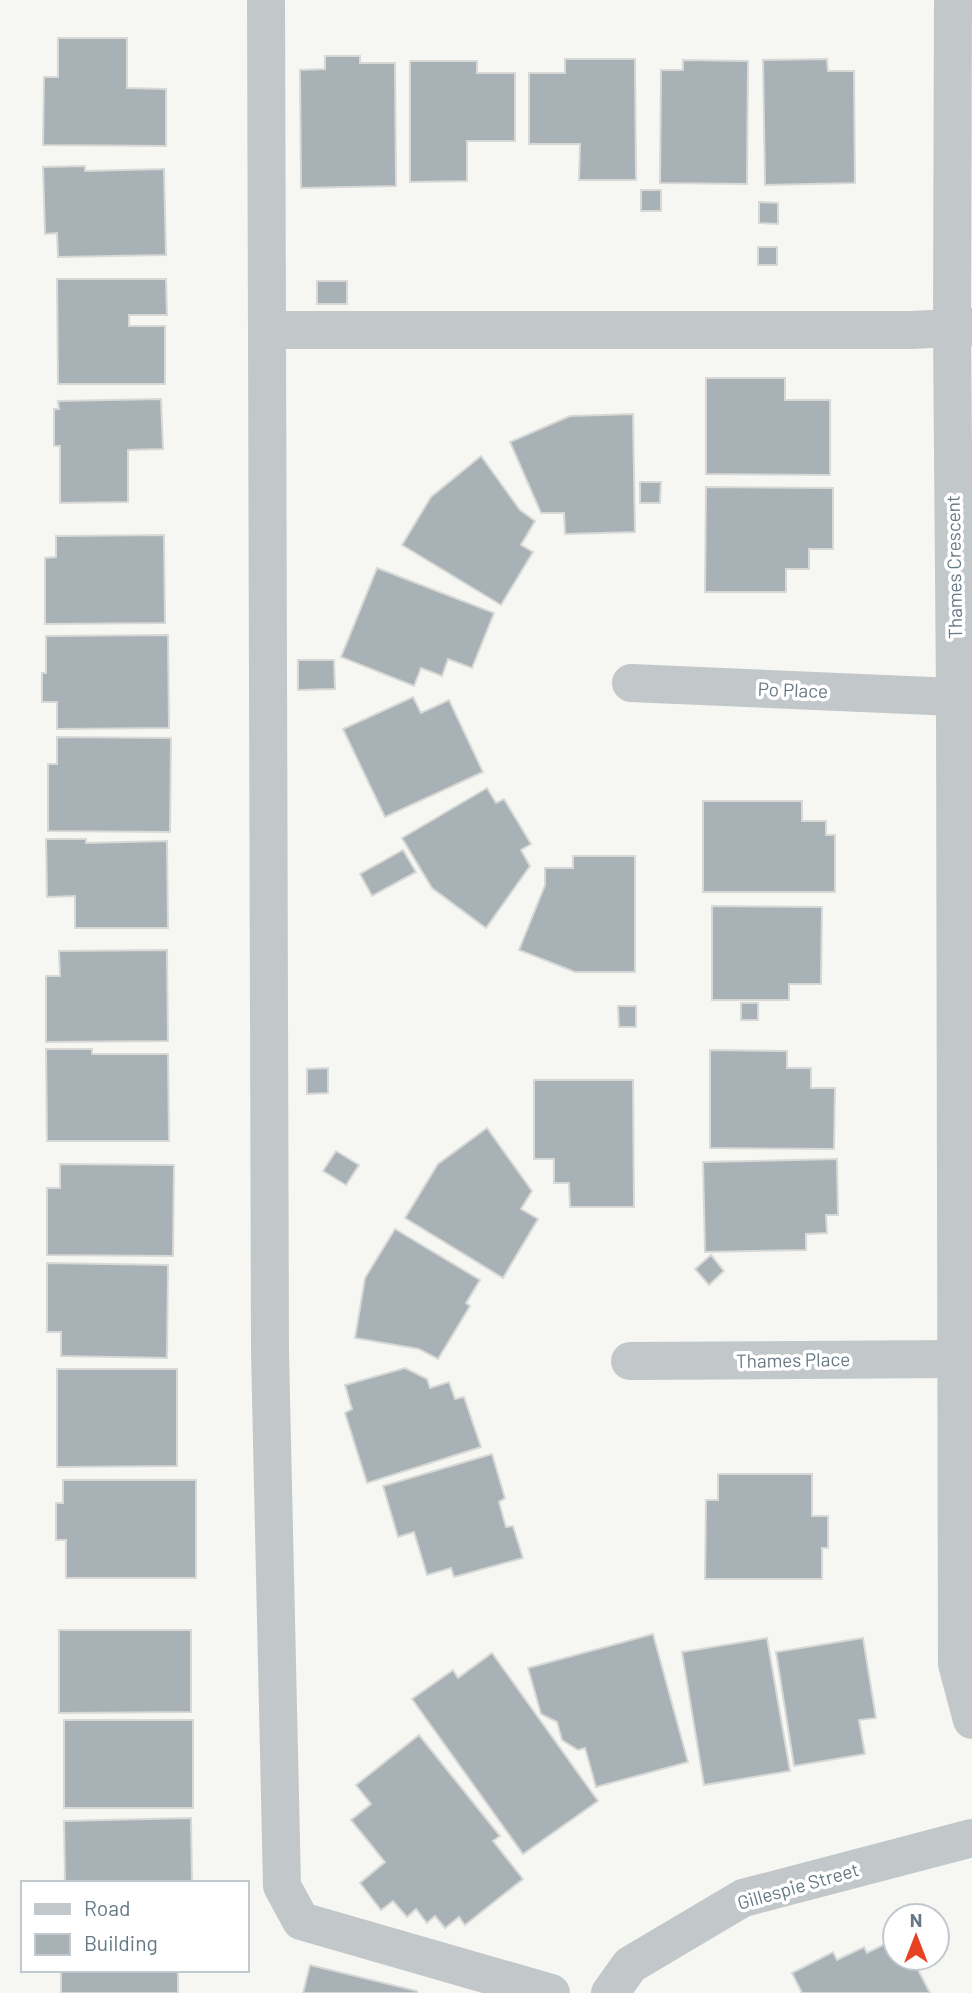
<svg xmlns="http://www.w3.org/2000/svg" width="972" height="1993" font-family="Barlow,sans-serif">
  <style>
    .building { fill: #a8b2b6; stroke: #d8d8d6; stroke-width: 2 }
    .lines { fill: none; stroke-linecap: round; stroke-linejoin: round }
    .minor { stroke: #c2c7c9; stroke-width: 38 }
    .labels { text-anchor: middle; stroke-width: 7; stroke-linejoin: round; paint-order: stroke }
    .street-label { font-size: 19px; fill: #657985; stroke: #fff }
  </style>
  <rect width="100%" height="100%" fill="#f6f6f3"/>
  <!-- building -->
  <g class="building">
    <path d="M58 38H127V88L166 89V146L43 145 44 77H58Z"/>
    <path d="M325 56H360V63H395L396 186 301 188 300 70 325 69Z"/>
    <path d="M565 59H635L636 180H579L580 144H529V73H565Z"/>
    <path d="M827 59 828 71H854L855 183 765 185 763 60Z"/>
    <path d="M683 60 748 61 747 184 660 183 661 70H683Z"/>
    <path d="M410 61H477V73H515V141H467V181L410 182Z"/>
    <path d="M85 166V171L164 169 166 255 58 257 57 233 45 234 43 167Z"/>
    <rect x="641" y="190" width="20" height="21"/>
    <path d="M759 202 778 203V224L759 223Z"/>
    <rect x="758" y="247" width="19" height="18"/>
    <path d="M57 279H166L167 315H129V326H165V384H58Z"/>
    <rect x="317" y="281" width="30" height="23"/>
    <path d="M706 378H785V400H830V475L706 474Z"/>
    <path d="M161 399 163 449 128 450V502L60 503V446H54V409H59L58 401Z"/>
    <path d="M633 414 635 532 565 534 564 513H541L510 442 570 416Z"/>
    <path d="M481 456 520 510 535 521 521 545 533 552 501 605 402 545 431 497Z"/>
    <path d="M640 482H661L660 503H640Z"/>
    <path d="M706 487 833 488V549H809V569H786V592H705Z"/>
    <path d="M164 535 165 623 45 624V558L56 557V536Z"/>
    <path d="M377 568 494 613 472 668 448 659 442 676 421 668 414 686 341 657Z"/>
    <path d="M168 635 169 728 57 729V702H42V673H46V636Z"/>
    <path d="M298 660H334L335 689 298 690Z"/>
    <path d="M413 697 421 713 449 700 483 772 385 817 343 729Z"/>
    <path d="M57 737 171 738 170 832 48 831V764H57Z"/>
    <path d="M487 788 496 803 504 799 531 844 521 850 530 866 486 928 432 888 402 838Z"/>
    <path d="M703 801H802V821H826V835H835V892H703Z"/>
    <path d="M46 839H86V843L167 841 168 928H75V896L47 897Z"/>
    <path d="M403 850 416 872 372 896 360 874Z"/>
    <path d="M573 856H635V972H575L519 950 545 885V868H573Z"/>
    <path d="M712 906 822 907 821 984H789V1000H712Z"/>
    <path d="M167 950 168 1041 46 1042V976H60L59 951Z"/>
    <rect x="741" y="1003" width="17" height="17"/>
    <path d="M618 1006H636V1027H619Z"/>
    <path d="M46 1049H92V1054H168L169 1141H47Z"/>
    <path d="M710 1050 787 1051V1068H811V1088H835L834 1149 710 1148Z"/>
    <path d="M328 1068V1093L307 1094V1069Z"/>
    <path d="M534 1080H633L634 1207H570L569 1183H554V1159H534Z"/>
    <path d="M487 1128 532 1191 521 1209 538 1219 503 1278 405 1218 438 1164Z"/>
    <path d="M336 1151 359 1165 346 1185 323 1171Z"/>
    <path d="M837 1159 838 1215H826L827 1233 806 1234V1250L705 1252 703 1162Z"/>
    <path d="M60 1164 174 1165 173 1256 47 1255V1188H60Z"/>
    <path d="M395 1229 480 1280 466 1303 470 1306 438 1359 419 1349 355 1338 365 1278Z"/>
    <path d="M711 1255 724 1271 709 1285 695 1269Z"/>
    <path d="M47 1263 168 1265 167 1358 61 1356V1332H47Z"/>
    <path d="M405 1368 427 1379 430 1388 449 1382 455 1399 464 1397 481 1447 367 1483 345 1413 352 1409 345 1385Z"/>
    <path d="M57 1369H177V1466L57 1467Z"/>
    <path d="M492 1454 505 1498 499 1502 506 1527 513 1526 523 1558 454 1577 451 1568 427 1575 414 1532 398 1537 383 1486Z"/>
    <path d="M718 1474H812V1516H828V1548H822V1579H705L706 1500H718Z"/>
    <path d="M63 1480H196V1578H66V1540H56V1503H63Z"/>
    <path d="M59 1630H191V1712L59 1713Z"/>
    <path d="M653 1634 688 1762 596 1787 585 1748 578 1750 562 1740 557 1722 541 1714 528 1668Z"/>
    <path d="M767 1638 790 1771 704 1785 682 1652Z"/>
    <path d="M863 1638 876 1718 859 1720 865 1754 794 1766 776 1652Z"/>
    <path d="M492 1653 598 1801 523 1854 412 1699 453 1670 458 1678Z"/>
    <rect x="64" y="1720" width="129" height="88"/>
    <path d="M419 1735 500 1836 493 1841 523 1879 465 1925 459 1917 445 1928 435 1916 427 1923 416 1909 407 1917 393 1901 381 1910 360 1883 385 1862 351 1820 371 1804 356 1785Z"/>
    <path d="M191 1818 192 1883H65L64 1821Z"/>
    <path d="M889 1942 895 1944V1958H912L930 1993H802L792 1973 833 1952 837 1960 864 1947 867 1953Z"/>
    <path d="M310 1965 417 1991V1993H303Z"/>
    <path d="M61 1970H187V1971H178V1993H61Z"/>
  </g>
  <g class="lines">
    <!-- minor -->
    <g class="minor">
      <path d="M266 0 270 1352 282 1886 301 1921 551 1993"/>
      <path d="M953 0 952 327 955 697 957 1664 972 1720"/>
      <path d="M268 330H911L972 327"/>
      <path d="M631 683 955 697 972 702"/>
      <path d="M630 1361 956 1359"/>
      <path d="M610 1993 630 1965 743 1898 972 1838"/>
    </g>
  </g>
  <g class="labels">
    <!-- street labels -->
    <g class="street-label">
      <text transform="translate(954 567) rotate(-91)" y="7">Thames Crescent</text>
      <text transform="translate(793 690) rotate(2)" y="7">Po Place</text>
      <text transform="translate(793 1360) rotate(-1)" y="7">Thames Place</text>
      <text transform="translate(798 1886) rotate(-16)" y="7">Gillespie Street</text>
    </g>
  </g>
  <!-- legend -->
  <rect x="21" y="1881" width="228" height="91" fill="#ffffff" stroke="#c1c9ce" stroke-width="2"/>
  <rect x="35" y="1904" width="35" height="10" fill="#c2c7c9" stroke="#c1c9ce" stroke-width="2"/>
  <text x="84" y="1916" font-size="21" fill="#657985">Road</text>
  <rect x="35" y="1934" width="35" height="21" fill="#a8b2b6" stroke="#c1c9ce" stroke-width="2"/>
  <text x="84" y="1951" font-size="21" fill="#657985">Building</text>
  <!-- north arrow -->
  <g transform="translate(916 1937)"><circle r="33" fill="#ffffff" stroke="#c1c9ce" stroke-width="2"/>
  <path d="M0-5L12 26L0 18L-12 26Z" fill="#e74222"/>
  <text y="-10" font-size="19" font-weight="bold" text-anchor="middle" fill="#657985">N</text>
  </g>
</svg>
